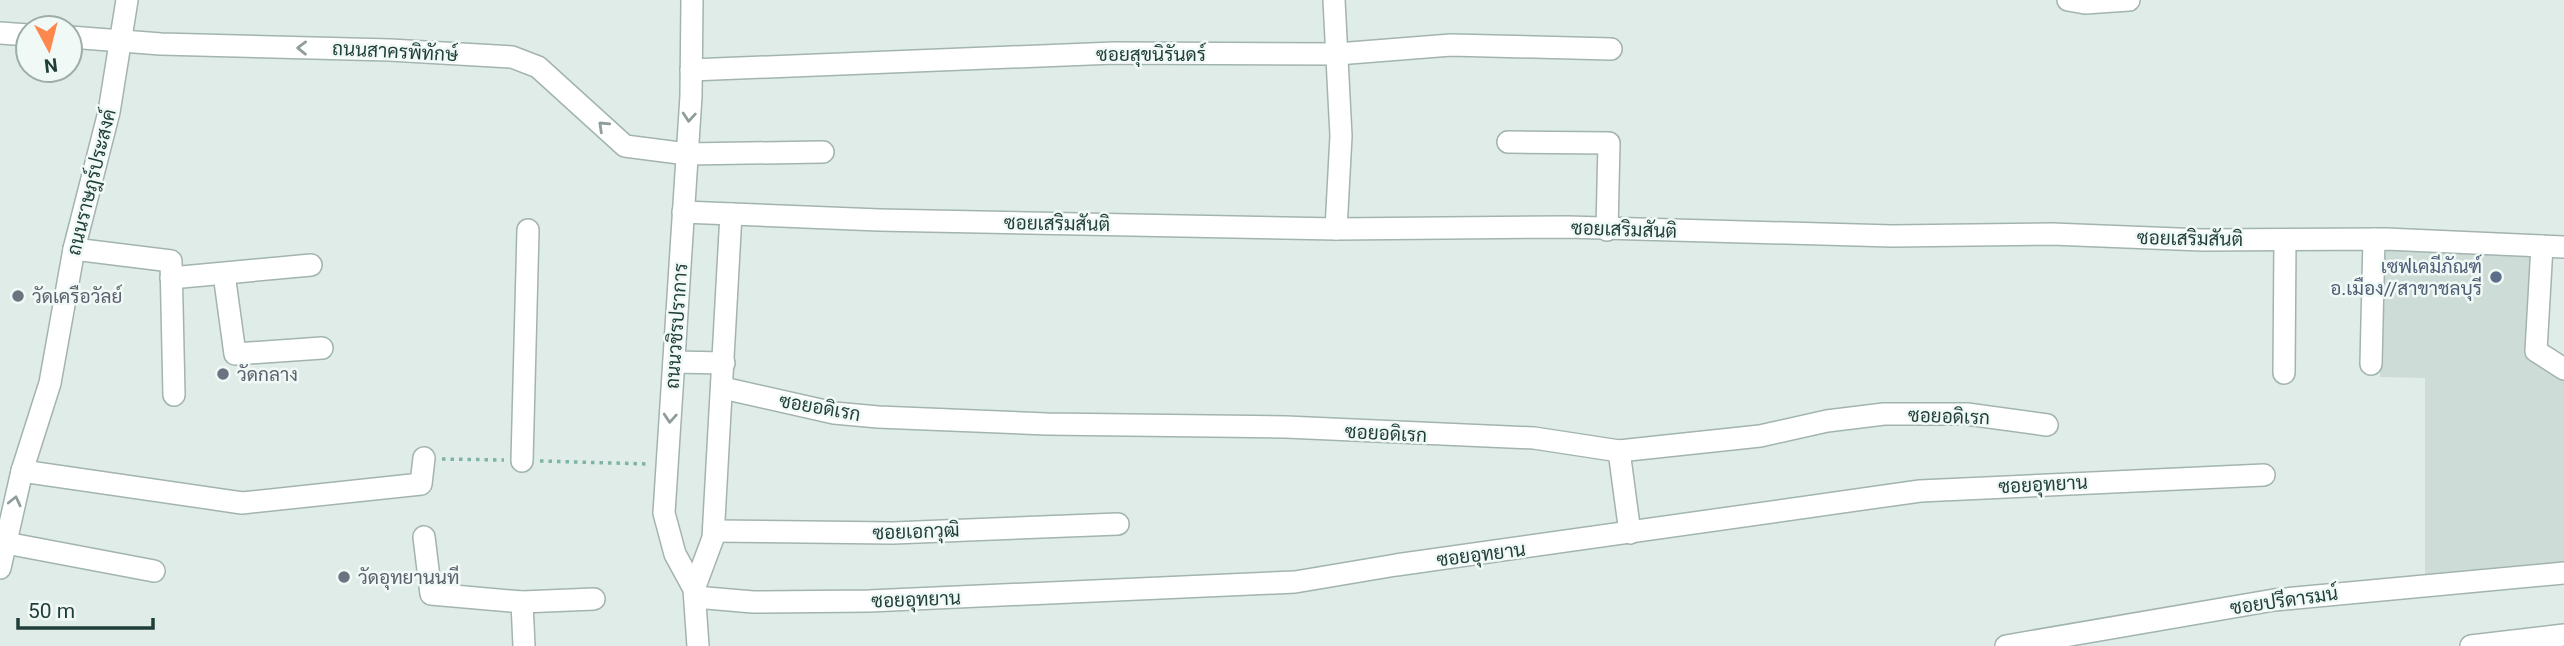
<svg xmlns="http://www.w3.org/2000/svg" width="2564" height="646" font-family="Roboto,Sarabun,sans-serif">
  <style>
    .built { fill: #cedcd7 }
    .lines { fill: none; stroke-linecap: round; stroke-linejoin: round }
    .minor-casing { stroke: #a2b4b0; stroke-width: 24 }
    .path { stroke: #7eb3a7; stroke-width: 3.5; stroke-dasharray: 3.5 5; stroke-linecap: butt }
    .minor { stroke: #fff; stroke-width: 21 }
    .oneway { stroke: #8f9e9c }
    .service-dot { fill: #5c6f8a; stroke: #f1f9f6; stroke-width: 2.5 }
    .worship-dot { fill: #6b7280; stroke: #f1f9f6; stroke-width: 2.5 }
    .labels { text-anchor: middle; stroke-width: 5; stroke-linejoin: round; paint-order: stroke }
    .street-label { font-size: 19px; fill: #1f3e39; stroke: #f1f9f6 }
    .service-label { font-size: 19px; fill: #4e5e75; stroke: #f1f9f6; text-anchor: end }
    .worship-label { font-size: 19px; fill: #5b616d; stroke: #f1f9f6; text-anchor: start }
  </style>
  <rect width="100%" height="100%" fill="#e0ece8"/>
  <!-- built -->
  <path class="built" d="M2386 239 2542 246 2536 351 2564 369V573L2425 584V378L2380 377Z"/>
  <g class="lines">
    <defs>
      <g id="minor">
        <path d="M692 0 691 96 664 513 675 554 694 589 698 646"/>
        <path d="M1334 0 1341 136 1336 229"/>
        <path d="M2068 0 2085 3 2129 0"/>
        <path d="M0 33 28 35"/>
        <path d="M70 37 161 44 390 50 512 57 538 67 625 146 687 154 823 152"/>
        <path d="M691 70 1114 53 1337 54 1451 45 1611 49"/>
        <path d="M1508 142 1609 143 1607 230"/>
        <path d="M683 212 879 220 1336 229 1567 227 1892 236 2052 234 2202 240 2386 239 2564 247"/>
        <path d="M2542 246 2536 351 2564 369"/>
        <path d="M74 249 171 261 174 395"/>
        <path d="M224 274 235 354 322 348"/>
        <path d="M171 278 311 265"/>
        <path d="M674 362 724 363"/>
        <path d="M2371 364 2374 239"/>
        <path d="M2284 373 2285 240"/>
        <path d="M723 388 834 413 878 417 1047 424 1286 427 1534 438 1619 451 1760 436 1827 421 1884 414H1967L2047 425"/>
        <path d="M1619 451 1630 533"/>
        <path d="M522 461 528 230"/>
        <path d="M22 471 242 503 421 484 424 458"/>
        <path d="M714 531 893 533 1118 524"/>
        <path d="M424 537 431 594 522 602 594 599"/>
        <path d="M6 543 154 571"/>
        <path d="M0 568 22 471 50 383 74 249 109 112 127 0"/>
        <path d="M694 589 713 538 731 214"/>
        <path d="M695 597 753 602 869 601 1295 582 1396 565 1920 491 2264 475"/>
        <path d="M522 602 524 646"/>
        <path d="M2006 646 2274 600 2564 573"/>
        <path d="M2471 646 2564 635"/>
      </g>
    </defs>
    <!-- minor casing -->
    <use href="#minor" class="minor-casing"/>
    <!-- path -->
    <g class="path">
      <path d="M442 459 504 460"/>
      <path d="M540 461 648 464"/>
    </g>
    <!-- minor -->
    <use href="#minor" class="minor"/>
  </g>
  <!-- one-way arrows -->
  <defs><path id="oneway-chevron" d="M-2-3.5L2.5 0L-2 3.5" fill="none" stroke-width="1.6" stroke-linecap="round" stroke-linejoin="round" transform="scale(1.75)"/></defs>
  <g class="oneway">
    <use href="#oneway-chevron" transform="translate(302 48) rotate(-179)"/>
    <use href="#oneway-chevron" transform="translate(689 117) rotate(94)"/>
    <use href="#oneway-chevron" transform="translate(603 126) rotate(-137)"/>
    <use href="#oneway-chevron" transform="translate(670 418) rotate(94)"/>
    <use href="#oneway-chevron" transform="translate(15 501) rotate(-77)"/>
  </g>
  <!-- markers -->
  <circle class="service-dot" cx="2496" cy="277" r="7"/>
  <g class="worship-dot">
    <circle cx="18" cy="296" r="7"/>
    <circle cx="223" cy="374" r="7"/>
    <circle cx="344" cy="577" r="7"/>
  </g>
  <g class="labels">
    <!-- street labels -->
    <g class="street-label">
      <text transform="translate(395 51) rotate(3)" y="7">ถนนสาครพิทักษ์</text>
      <text x="1151" y="61">ซอยสุขนิรันดร์</text>
      <text transform="translate(91 182) rotate(-76)" y="7">ถนนราษฎร์ประสงค์</text>
      <text transform="translate(1057 223) rotate(1)" y="7">ซอยเสริมสันติ</text>
      <text transform="translate(1624 229) rotate(2)" y="7">ซอยเสริมสันติ</text>
      <text transform="translate(2190 238) rotate(1)" y="7">ซอยเสริมสันติ</text>
      <text transform="translate(676 326) rotate(-86)" y="7">ถนนวชิรปราการ</text>
      <text transform="translate(820 407) rotate(10)" y="7">ซอยอดิเรก</text>
      <text transform="translate(1949 416) rotate(2)" y="7">ซอยอดิเรก</text>
      <text transform="translate(1386 433) rotate(3)" y="7">ซอยอดิเรก</text>
      <text transform="translate(2043 484) rotate(-3)" y="7">ซอยอุทยาน</text>
      <text transform="translate(916 531) rotate(-2)" y="7">ซอยเอกวุฒิ</text>
      <text transform="translate(1481 554) rotate(-7)" y="7">ซอยอุทยาน</text>
      <text transform="translate(916 599) rotate(-2)" y="7">ซอยอุทยาน</text>
      <text transform="translate(2284 600) rotate(-8)" y="7">ซอยปรีดารมน์</text>
    </g>
    <!-- service labels -->
    <g class="service-label">
      <text x="2482" y="273">เซฟเคมีภัณฑ์<tspan x="2482" dy="22">อ.เมือง//สาขาชลบุรี</tspan></text>
    </g>
    <!-- worship labels -->
    <g class="worship-label">
      <text x="32" y="303">วัดเครือวัลย์</text>
      <text x="237" y="381">วัดกลาง</text>
      <text x="358" y="584">วัดอุทยานนที</text>
    </g>
  </g>
  <!-- north arrow -->
  <g transform="translate(49 49) rotate(173)"><circle r="33" fill="#f1f9f6" stroke="#9daeaa" stroke-width="2"/>
  <path d="M0-5L12 26L0 18L-12 26Z" fill="#fd884e"/>
  <text y="-10" font-size="19" font-weight="bold" text-anchor="middle" fill="#1f3e39">N</text>
  </g>
  <!-- scale -->
  <path d="M18 618v10h135v-10" fill="none" stroke="#1f3e39" stroke-width="3.5"/>
  <text x="28" y="618" font-size="21" fill="#1f3e39" stroke="#f1f9f6" stroke-width="5" paint-order="stroke">50 m</text>
</svg>
